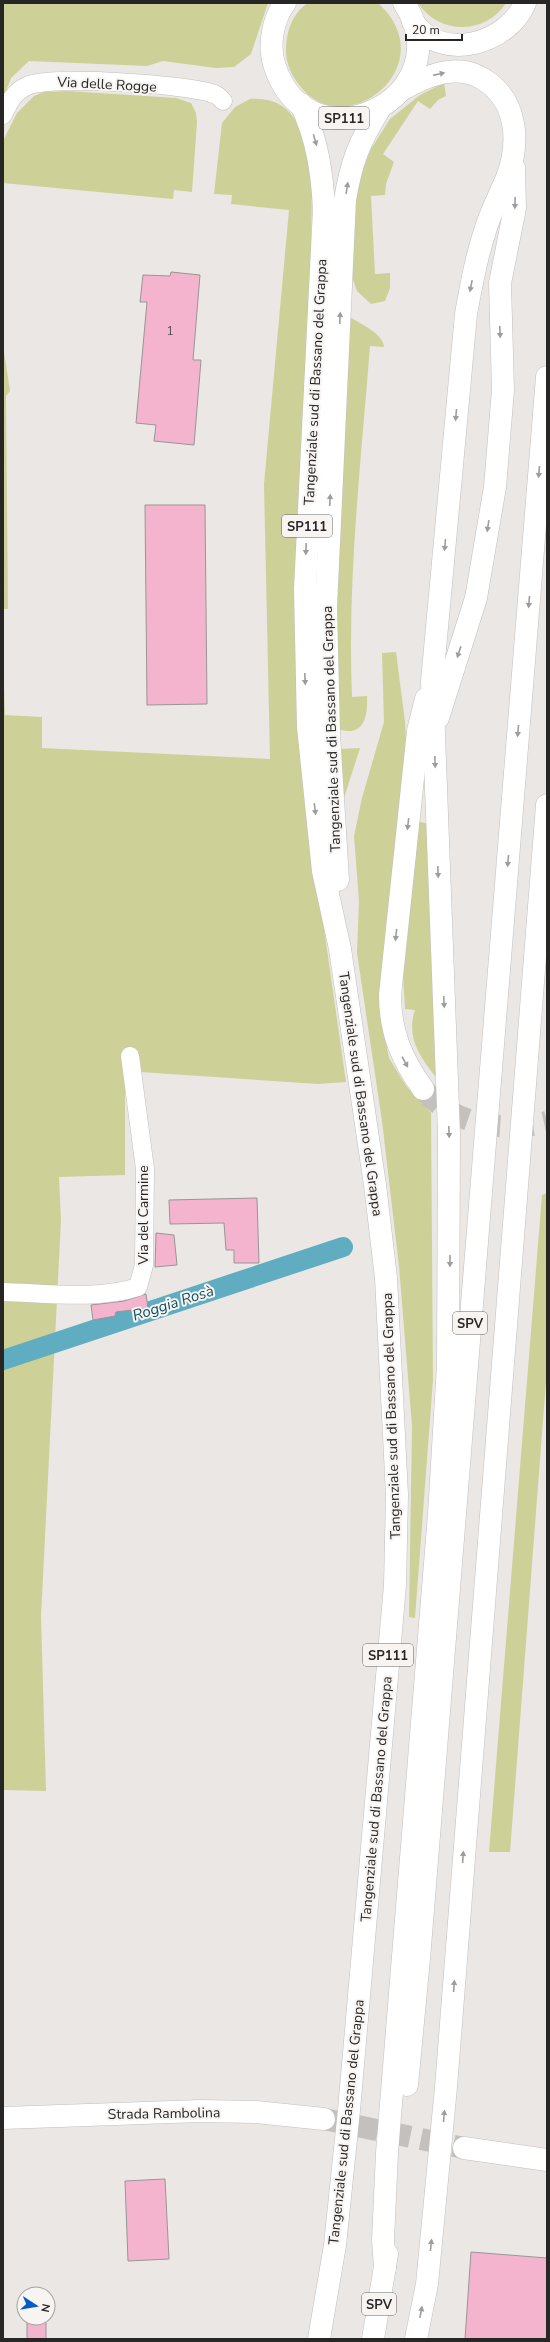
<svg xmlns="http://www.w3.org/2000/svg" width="550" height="2342" font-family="'Nunito Sans',sans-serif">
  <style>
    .green { fill: #cdd197 }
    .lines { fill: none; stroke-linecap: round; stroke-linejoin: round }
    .canal { stroke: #60acc0; stroke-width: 20 }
    .building { fill: #f4b4ce; stroke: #999597 }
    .tertiary-tunnel { stroke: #c3c0be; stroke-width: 22; stroke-dasharray: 22 11; stroke-linecap: butt }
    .motorway-tunnel { stroke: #c3c0be; stroke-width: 22; stroke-dasharray: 22 11; stroke-linecap: butt }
    .minor-casing { stroke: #c2bfbd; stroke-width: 19 }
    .tertiary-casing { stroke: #c2bfbd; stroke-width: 23 }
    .primary-casing { stroke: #c2bfbd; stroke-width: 23 }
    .motorway-casing { stroke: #c2bfbd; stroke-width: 23 }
    .minor { stroke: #fff; stroke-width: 18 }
    .tertiary { stroke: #fff; stroke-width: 22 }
    .primary { stroke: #fff; stroke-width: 22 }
    .motorway { stroke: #fff; stroke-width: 22 }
    .oneway { fill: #9e9d9d }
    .labels { text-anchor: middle; stroke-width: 4; stroke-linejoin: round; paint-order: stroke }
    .number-label { font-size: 12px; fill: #5a4a4f }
    .shield { fill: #f7f4f2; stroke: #656462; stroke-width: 1 }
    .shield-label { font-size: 13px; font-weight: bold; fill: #272625 }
    .street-label { font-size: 14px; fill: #272625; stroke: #f7f4f2 }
    .water-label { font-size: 15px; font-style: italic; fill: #0c505f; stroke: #f7f4f2 }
  </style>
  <rect width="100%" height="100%" fill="#eae7e4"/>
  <!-- green -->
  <g class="green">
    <path d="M3 3H268L251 54 234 67 216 68 163 61 147 66 29 61 11 78 3 99Z"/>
    <path d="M308 3H378C446 65 345 145 300 86 292 76 286 64 286 51 286 33 292 13 308 3Z"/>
    <path d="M418 3H506C485 35 439 35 418 3Z"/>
    <path d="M444 83 446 96 438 100 430 109 418 101 383 154 394 162 386 184 385 195 371 196 375 274 390 273V288L385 301 371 304 357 291 352 277 356 196 362 171 371 149 390 119 420 95Z"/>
    <path d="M67 91 176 98 191 103 196 113 197 122 192 192 174 190 173 199 3 183V141L17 113 34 96 44 92Z"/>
    <path d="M250 99C303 96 306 145 312 185L304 789 346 1082 318 1084 125 1071V1175L59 1177 61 1220 41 1616 46 1791 3 1790V655L5 715 42 717V748L270 759 264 484 289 210 231 204 232 195 214 194 222 123 235 107Z"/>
    <path d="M348 316C359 323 384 334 384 347L370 346C361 463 347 580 352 697L367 696C368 716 364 738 338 729L335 640Z"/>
    <path d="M3 345 10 391 6 396 8 609H3Z"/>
    <path d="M396 652 405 722 408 771 388 931 380 1012 389 1058 406 1086 431 1113 433 1380 415 1618 409 1617 412 1426 399 1266 382 1121 357 953 359 901 354 836 362 798 384 722 382 653Z"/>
    <path d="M360 748 343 801 340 749Z"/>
    <path d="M418 821 428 824 438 1077 435 1076C419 1056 406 1036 415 1010L405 1009 402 960Z"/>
    <path d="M547 1193V1368L510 1852H489L542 1195Z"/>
  </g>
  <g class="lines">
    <!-- canal -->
    <path class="canal" d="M3 1360 343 1247"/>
  </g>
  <!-- building -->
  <g class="building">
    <path d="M171 272 200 275 193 360H201L194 445 154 441 156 425 136 423 147 302H140L143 275 170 276Z"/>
    <path d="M145 505H205L207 704 147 705Z"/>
    <path d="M257 1198 259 1263H234V1250H226L224 1223 170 1224 169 1200Z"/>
    <path d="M156 1233 174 1235 177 1265 155 1267Z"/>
    <path d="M146 1294 148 1308 116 1312 115 1316 93 1320 91 1305 124 1301Z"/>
    <path d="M165 2179 169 2259 128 2261 125 2181Z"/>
    <path d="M471 2252 547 2258V2339H465Z"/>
    <path d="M46 2319V2339H27V2320Z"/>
  </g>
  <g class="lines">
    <!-- tertiary-tunnel -->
    <path class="tertiary-tunnel" d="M324 2119 464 2148"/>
    <!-- motorway-tunnel -->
    <path class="motorway-tunnel" d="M423 1089C453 1125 503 1133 547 1122"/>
    <defs>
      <g id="minor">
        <path d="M3 115C9 102 14 92 27 86 51 75 188 84 214 94 218 95 220 98 223 101"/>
        <path d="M3 1292C44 1293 99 1300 138 1287L144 1265 145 1169 130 1056"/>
      </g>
      <g id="tertiary">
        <path d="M3 2118 200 2111 256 2112 324 2119"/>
        <path d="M464 2148 547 2160"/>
      </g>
      <g id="primary">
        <path d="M285 3C272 20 268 47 275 67 311 173 465 95 404 3"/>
        <path d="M301 104C317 139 322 171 324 209L305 589 308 727 323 871 340 949 375 1185 386 1278 397 1495 395 1585 349 2110 335 2245 319 2339"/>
        <path d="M338 880 329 734 326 607 345 200C351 163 359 142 379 110"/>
      </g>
      <g id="motorway">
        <path d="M413 22C441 63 508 44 525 3"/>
        <path d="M438 718 476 598 495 487 503 390 500 283 515 208 514 168"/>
        <path d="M423 1089C402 1060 390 1032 390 995L418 731 426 699"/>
        <path d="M407 2085 419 1959 547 377"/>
        <path d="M385 2268 383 2240 387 2153 439 1514 448 1365 449 1134 432 681 466 314C471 286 476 258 485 231 490 213 499 197 506 180 520 145 519 101 483 79 457 63 428 75 403 89"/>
        <path d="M373 2339 387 2254"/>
        <path d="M416 2339 427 2284 446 2087 547 805"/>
      </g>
    </defs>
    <!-- minor casing -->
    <use href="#minor" class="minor-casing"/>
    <!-- tertiary casing -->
    <use href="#tertiary" class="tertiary-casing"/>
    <!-- primary casing -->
    <use href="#primary" class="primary-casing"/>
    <!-- motorway casing -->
    <use href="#motorway" class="motorway-casing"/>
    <!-- minor -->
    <use href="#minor" class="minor"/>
    <!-- tertiary -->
    <use href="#tertiary" class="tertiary"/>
    <!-- primary -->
    <use href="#primary" class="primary"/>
    <!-- motorway -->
    <use href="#motorway" class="motorway"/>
  </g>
  <!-- one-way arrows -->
  <defs><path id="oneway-solid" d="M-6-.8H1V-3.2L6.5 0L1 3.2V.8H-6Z"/></defs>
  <g class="oneway">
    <use href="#oneway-solid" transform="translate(439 74) rotate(-13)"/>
    <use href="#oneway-solid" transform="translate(315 140) rotate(74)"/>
    <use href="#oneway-solid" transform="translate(347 188) rotate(-81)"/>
    <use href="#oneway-solid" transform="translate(515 203) rotate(91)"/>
    <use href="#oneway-solid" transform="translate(471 286) rotate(101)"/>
    <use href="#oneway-solid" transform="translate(340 318) rotate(-87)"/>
    <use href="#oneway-solid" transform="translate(500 332) rotate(88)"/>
    <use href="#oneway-solid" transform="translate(456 415) rotate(95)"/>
    <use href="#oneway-solid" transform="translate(539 472) rotate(95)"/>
    <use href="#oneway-solid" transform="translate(330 500) rotate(-87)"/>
    <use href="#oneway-solid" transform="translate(488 526) rotate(99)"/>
    <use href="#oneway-solid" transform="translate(445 545) rotate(95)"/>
    <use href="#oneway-solid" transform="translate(306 549) rotate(92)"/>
    <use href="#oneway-solid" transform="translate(529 602) rotate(95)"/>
    <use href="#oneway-solid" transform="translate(459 652) rotate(108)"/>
    <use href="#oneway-solid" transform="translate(305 679) rotate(88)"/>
    <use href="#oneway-solid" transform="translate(518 731) rotate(95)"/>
    <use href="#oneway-solid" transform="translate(435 762) rotate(88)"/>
    <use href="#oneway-solid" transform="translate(315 809) rotate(83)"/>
    <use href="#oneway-solid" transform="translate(408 824) rotate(97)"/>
    <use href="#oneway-solid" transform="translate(508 861) rotate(95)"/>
    <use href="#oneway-solid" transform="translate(438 872) rotate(88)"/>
    <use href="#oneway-solid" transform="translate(396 935) rotate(96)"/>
    <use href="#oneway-solid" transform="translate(444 1002) rotate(87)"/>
    <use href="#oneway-solid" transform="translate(405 1062) rotate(61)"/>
    <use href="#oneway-solid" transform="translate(449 1132) rotate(88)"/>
    <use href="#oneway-solid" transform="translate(450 1261) rotate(90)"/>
    <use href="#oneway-solid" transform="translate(463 1857) rotate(-86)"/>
    <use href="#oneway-solid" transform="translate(454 1986) rotate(-86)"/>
    <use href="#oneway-solid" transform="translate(444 2116) rotate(-85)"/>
    <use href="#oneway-solid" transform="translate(431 2245) rotate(-84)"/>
    <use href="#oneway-solid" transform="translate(421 2312) rotate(-79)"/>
  </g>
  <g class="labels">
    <!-- number labels -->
    <g class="number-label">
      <text x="170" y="335">1</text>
    </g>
    <!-- shield labels -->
    <g class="shield">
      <rect x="319" y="107" width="50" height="22" rx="3"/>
      <rect x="282" y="515" width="50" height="22" rx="3"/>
      <rect x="453" y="1312" width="34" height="22" rx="3"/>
      <rect x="363" y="1644" width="50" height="22" rx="3"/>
      <rect x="362" y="2293" width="34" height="22" rx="3"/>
    </g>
    <g class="shield-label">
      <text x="344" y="123">SP111</text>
      <text x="307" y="531">SP111</text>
      <text x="470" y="1328">SPV</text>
      <text x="388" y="1660">SP111</text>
      <text x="379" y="2309">SPV</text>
    </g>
    <!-- street labels -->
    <g class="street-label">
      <text transform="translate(107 84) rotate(3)" y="5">Via delle Rogge</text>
      <text transform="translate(315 382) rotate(-87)" y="5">Tangenziale sud di Bassano del Grappa</text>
      <text transform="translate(331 729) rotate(-92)" y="5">Tangenziale sud di Bassano del Grappa</text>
      <text transform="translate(361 1094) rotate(82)" y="5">Tangenziale sud di Bassano del Grappa</text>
      <text transform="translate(143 1215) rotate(-90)" y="5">Via del Carmine</text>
      <text transform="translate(391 1416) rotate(-92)" y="5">Tangenziale sud di Bassano del Grappa</text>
      <text transform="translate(376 1799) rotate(-85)" y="5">Tangenziale sud di Bassano del Grappa</text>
      <text transform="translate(164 2113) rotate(-1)" y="5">Strada Rambolina</text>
      <text transform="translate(346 2122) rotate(-84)" y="5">Tangenziale sud di Bassano del Grappa</text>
    </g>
    <!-- water labels -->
    <g class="water-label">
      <text transform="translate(173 1303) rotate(-18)" y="5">Roggia Rosà</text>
    </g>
  </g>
  <!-- border -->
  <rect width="550" height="2342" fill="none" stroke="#272625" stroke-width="8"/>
  <!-- north arrow -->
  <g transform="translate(36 2306) rotate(102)"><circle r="19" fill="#f7f4f2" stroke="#a4a2a0"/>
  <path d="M0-3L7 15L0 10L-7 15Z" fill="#035bc4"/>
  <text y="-6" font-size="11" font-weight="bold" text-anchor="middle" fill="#272625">N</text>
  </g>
  <!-- scale -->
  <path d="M406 34v6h56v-6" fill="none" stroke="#272625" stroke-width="2"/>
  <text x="412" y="34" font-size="12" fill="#272625" stroke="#f7f4f2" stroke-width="3" paint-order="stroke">20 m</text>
</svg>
